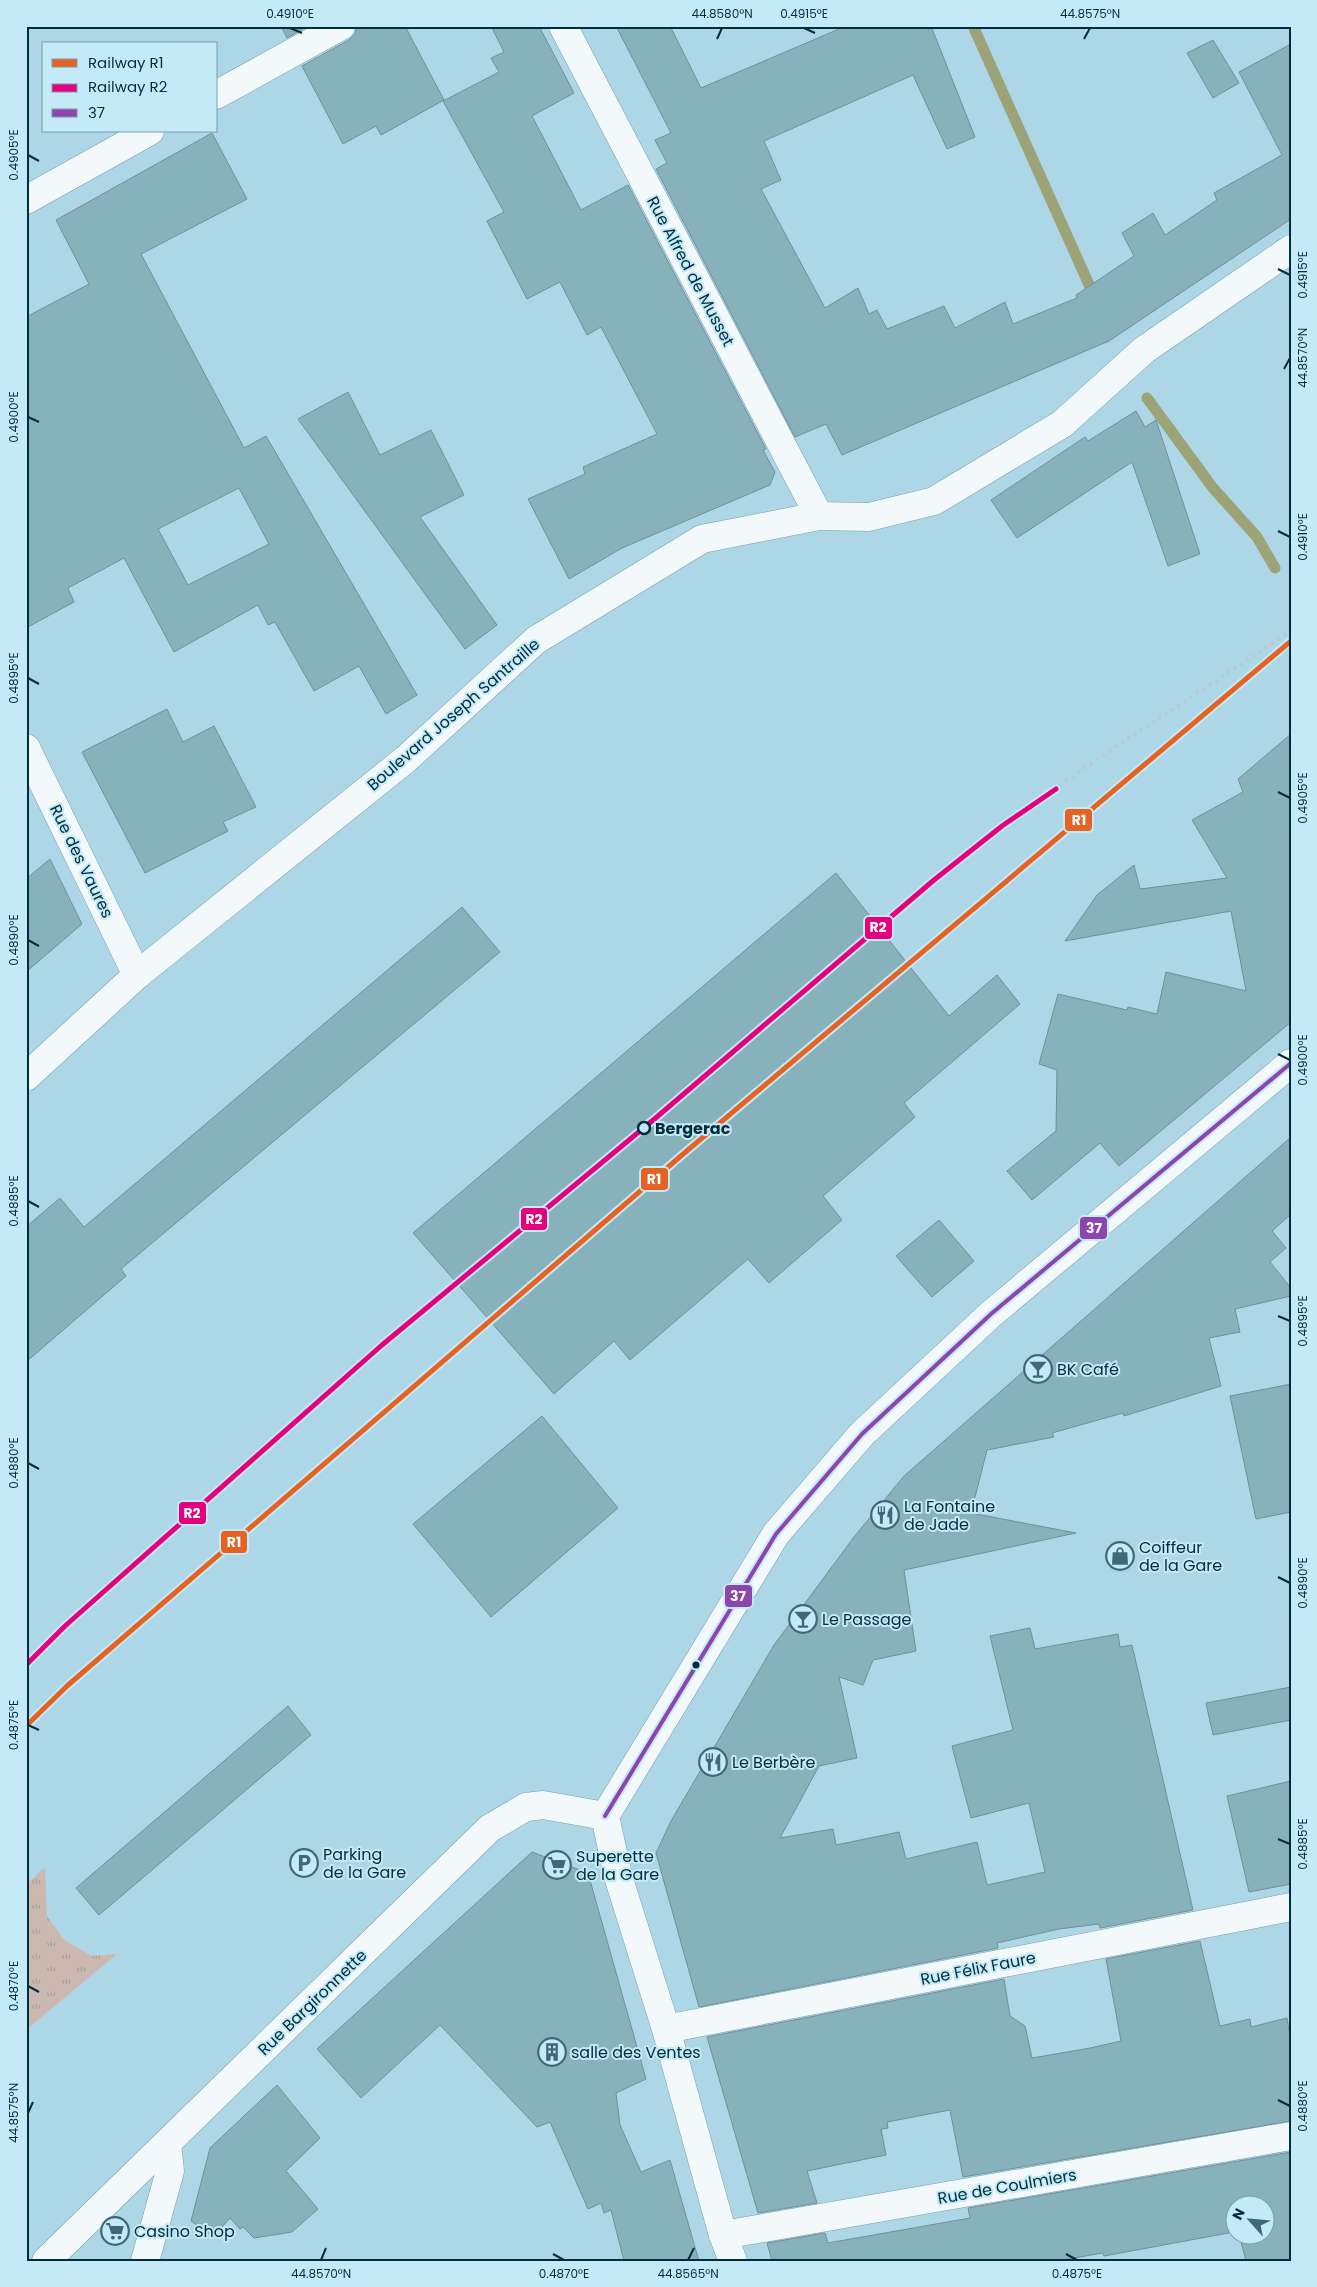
<svg xmlns="http://www.w3.org/2000/svg" width="1317" height="2287" font-family="Poppins,sans-serif">
  <style>
    .grass { fill: url(#grass-tufts) }
    .lines { fill: none; stroke-linecap: round; stroke-linejoin: round }
    .stream { stroke: #9ca376; stroke-width: 11 }
    .building { fill: #87b2bb; stroke: #708f98; fill-rule: evenodd }
    .minor-casing { stroke: #749eac; stroke-width: 29 }
    .minor { stroke: #f3f9fb; stroke-width: 28 }
    .rail { stroke: #bac8cd; stroke-width: 4; stroke-dasharray: 2.5 5; stroke-linecap: butt }
    .bus-1-casing { stroke: #c4e9f7; stroke-width: 8 }
    .bus-1 { stroke: #8e44ad; stroke-width: 4 }
    .rail-1-casing { stroke: #c4e9f7; stroke-width: 9 }
    .rail-2-casing { stroke: #c4e9f7; stroke-width: 9 }
    .rail-1 { stroke: #e66223; stroke-width: 5 }
    .rail-2 { stroke: #e5007d; stroke-width: 5 }
    .ticks { fill: none; stroke: #002e3c; stroke-width: 2 }
    .stop-dot { fill: #c4e9f7; stroke: #002e3c; stroke-width: 2.5 }
    .bus-dot { fill: #002e3c; stroke: #c4e9f7; stroke-width: 2 }
    .labels { text-anchor: middle; stroke-width: 4; stroke-linejoin: round; paint-order: stroke }
    .street-label { font-size: 16px; fill: #002e3c; stroke: #c4e9f7 }
    .stop-label { font-size: 16px; font-weight: bold; fill: #002e3c; stroke: #c4e9f7; text-anchor: start }
    .poi-label { font-size: 16px; fill: #002e3c; stroke: #c4e9f7; text-anchor: start }
    .line-badge { stroke: #c4e9f7; stroke-width: 2 }
    .badge-label { font-size: 14px; text-anchor: middle; font-weight: bold; fill: #fff }
    .neatline { fill: none; stroke: #002e3c; stroke-width: 2 }
    .ticks-label { font-size: 12px; text-anchor: middle; fill: #002e3c }
  </style>
  <defs>
    <pattern id="grass-tufts" width="24" height="20" patternUnits="userSpaceOnUse" patternTransform="scale(1.25)"><rect width="24" height="20" fill="#cbb9b1"/><path d="M3 7l-1-3M5 7V3M7 7l1-3M15 17l-1-3M17 17v-4M19 17l1-3" fill="none" stroke="#ad9f99"/></pattern>
  </defs>
  <rect width="100%" height="100%" fill="#add7e7"/>
  <!-- grass -->
  <path class="grass" d="M45 1867 47 1916 64 1940 92 1956 117 1954 26 2030V1885Z"/>
  <g class="lines">
    <!-- stream -->
    <g class="stream">
      <path d="M973 26 1095 298"/>
      <path d="M1147 398 1213 488 1257 537 1275 568"/>
    </g>
  </g>
  <!-- building -->
  <g class="building">
    <path d="M281 26H308L287 38Z"/>
    <path d="M357 26H405L444 100 381 135 376 126 343 144 302 66 349 40 355 34Z"/>
    <path d="M491 26H539L574 93 532 116 581 210 628 185 766 449 763 450 775 472 770 485 622 548 569 579 528 499 585 474 583 467 657 434 601 327 587 335 560 282 527 299 487 221 504 212 443 101 499 72 491 58 504 52Z"/>
    <path d="M616 26H670L701 88 846 26H931L975 137 947 149 913 75 764 141 781 180 761 189 825 308 858 288 869 314 877 310 887 329 944 306 955 328 1005 302 1013 324 1077 298 1076 295 1134 256 1122 233 1153 213 1165 235 1217 200 1214 193 1282 155 1239 72 1291 44V219L1109 341 842 455 826 424 795 437 656 169 667 163 655 140 671 133Z"/>
    <path d="M1213 40 1239 83 1213 98 1187 53Z"/>
    <path d="M212 133 247 199 141 254 244 448 266 436 417 695 386 714 359 666 314 691 275 622 268 625 258 605 174 652 124 558 68 588 74 602 26 628V317L89 284 56 220ZM239 488 269 544 188 585 158 529Z"/>
    <path d="M348 392 380 455 431 430 464 495 420 517 497 625 465 649 298 419Z"/>
    <path d="M1136 411 1145 427 1156 420 1200 554 1168 566 1132 462 1017 538 991 500 1085 437 1088 441Z"/>
    <path d="M167 709 183 742 214 726 256 807 223 822 228 831 145 873 82 752Z"/>
    <path d="M1291 734V1022L1119 1166 1100 1143 1032 1200 1007 1171 1056 1131 1057 1070 1039 1064 1058 994 1127 1010 1128 1007 1157 1014 1166 972 1246 991 1231 911 1065 941 1097 895 1134 865 1140 889 1227 878 1192 820 1243 792 1238 779Z"/>
    <path d="M50 859 82 924 26 972V879Z"/>
    <path d="M836 873 949 1016 997 975 1020 1004 904 1103 915 1117 823 1196 842 1220 769 1283 748 1259 630 1360 614 1341 554 1394 413 1233Z"/>
    <path d="M462 907 500 952 121 1269 126 1276 26 1362V1227L60 1198 84 1227Z"/>
    <path d="M1291 1137V1214L1272 1231 1286 1248 1270 1262 1291 1288V1296L1235 1309 1240 1332 1209 1338 1221 1386 1124 1416 1123 1413 1052 1433 1054 1437 987 1450 971 1513 1076 1533 904 1570 916 1651 873 1660 863 1685 839 1677 857 1758 819 1766 780 1838 833 1829 836 1845 899 1832 906 1859 977 1842 987 1885 1045 1872 1029 1803 971 1818 952 1746 1013 1730 990 1636 1030 1628 1035 1649 1118 1634 1120 1647 1132 1645 1193 1910 1100 1928 1099 1924 1059 1929 997 1943 998 1948 699 2007 656 1853 671 1821 774 1645 854 1537 904 1476Z"/>
    <path d="M939 1220 974 1261 932 1297 896 1256Z"/>
    <path d="M1291 1384V1512L1256 1519 1230 1396Z"/>
    <path d="M542 1416 618 1508 491 1617 413 1524Z"/>
    <path d="M1291 1687V1720L1213 1735 1206 1703Z"/>
    <path d="M288 1706 311 1735 99 1915 76 1888Z"/>
    <path d="M1291 1781V1884L1249 1892 1227 1796Z"/>
    <path d="M532 1852 588 1873 646 2079 616 2093 620 2125 641 2172 670 2160 699 2261H624L611 2210 604 2213 601 2203 588 2209 550 2122 537 2127 440 2025 361 2098 317 2049Z"/>
    <path d="M1200 1941 1220 2026 1250 2019 1251 2027 1287 2018 1291 2041V2121L963 2177 950 2110 887 2122 888 2128 881 2129 886 2155 807 2171 817 2203 758 2213 707 2037 1004 1979 1010 2016 1025 2026 1032 2058 1090 2048 1121 2041 1106 1959Z"/>
    <path d="M277 2085 320 2138 286 2171 318 2209 292 2232 254 2238 243 2227 240 2229 230 2218 213 2237 191 2221 210 2148Z"/>
    <path d="M1291 2152V2261H1246L1239 2234H1264V2204H1234V2232L1104 2256 1103 2253 1056 2261H772L767 2243 825 2233 828 2243 970 2218 968 2208Z"/>
  </g>
  <g class="lines">
    <defs>
      <g id="minor">
        <path d="M563 26 819 516"/>
        <path d="M216 95 341 26"/>
        <path d="M26 200 150 131"/>
        <path d="M26 748 137 975"/>
        <path d="M26 1077 137 975 406 759 536 640 702 539 819 516 869 517 934 501 1062 424 1144 350 1291 249"/>
        <path d="M605 1816 776 1534 862 1434 991 1314 1291 1063"/>
        <path d="M605 1816 618 1876 666 2029 723 2235 733 2261"/>
        <path d="M666 2029 1291 1907"/>
        <path d="M723 2235 1291 2136"/>
        <path d="M46 2261 490 1828 526 1807 543 1805 605 1816"/>
        <path d="M145 2261 170 2171 167 2144"/>
      </g>
    </defs>
    <!-- minor casing -->
    <use href="#minor" class="minor-casing"/>
    <!-- minor -->
    <use href="#minor" class="minor"/>
    <!-- rail -->
    <g class="rail">
      <path d="M26 1665 65 1626 382 1345 658 1116 934 880 1002 826 1093 762 1291 631"/>
      <path d="M26 1726 67 1686 682 1155 1291 641"/>
    </g>
    <defs>
      <path id="bus-1" d="M605 1816 776 1534 862 1434 991 1314 1291 1063"/>
    </defs>
    <!-- bus-1 casing -->
    <use href="#bus-1" class="bus-1-casing"/>
    <!-- bus-1 -->
    <use href="#bus-1" class="bus-1"/>
    <defs>
      <path id="rail-1" d="M26 1726 67 1686 682 1155 1291 641"/>
      <path id="rail-2" d="M26 1665 65 1626 382 1345 658 1116 934 880 1002 826 1056 789"/>
    </defs>
    <!-- rail-1 casing -->
    <use href="#rail-1" class="rail-1-casing"/>
    <!-- rail-2 casing -->
    <use href="#rail-2" class="rail-2-casing"/>
    <!-- rail-1 -->
    <use href="#rail-1" class="rail-1"/>
    <!-- rail-2 -->
    <use href="#rail-2" class="rail-2"/>
  </g>
  <!-- ticks -->
  <path class="ticks" d="M290 28 302 33M804 28 815 33M717 39 722 28M1084 39 1090 28M28 155 39 161M1278 269 1290 275M1284 369 1290 358M28 417 39 422M1278 531 1290 537M28 678 39 684M1278 792 1290 798M28 940 39 946M1278 1054 1290 1060M28 1201 39 1207M1278 1316 1290 1321M28 1463 39 1469M1278 1577 1290 1583M28 1725 39 1730M1278 1839 1290 1844M28 1986 39 1992M1278 2100 1290 2106M28 2113 33 2102M553 2254 564 2260M1066 2254 1077 2260M321 2260 326 2248M688 2260 694 2248"/>
  <!-- icons -->
  <defs>
    <symbol id="bar-ring" viewBox="-11 -11 22 22"><circle r="9.5" fill="#c4e9f7" stroke="#3d6978" stroke-width="1.5"/><path d="M-6-5H6L.8 .8V4.5H3.5V6h-7V4.5H-.8V.8Z" fill="#3d6978"/></symbol>
    <symbol id="restaurant-ring" viewBox="-11 -11 22 22"><circle r="9.5" fill="#c4e9f7" stroke="#3d6978" stroke-width="1.5"/><path d="M-5-6h1v4h1v-4h1v4h1v-4h1v5L-1.5 .5V6h-2V.5L-5-1ZM5-6V6H3V1.5H1.5Q1.5-4 5-6Z" fill="#3d6978"/></symbol>
    <symbol id="shop-ring" viewBox="-11 -11 22 22"><circle r="9.5" fill="#c4e9f7" stroke="#3d6978" stroke-width="1.5"/><path d="M-5-2.5h2.3a2.7 3.5 0 0 1 5.4 0H5L5.5 6h-11ZM-1.5-2.5h3a1.5 2.3 0 0 0-3 0Z" fill="#3d6978"/></symbol>
    <symbol id="parking-ring" viewBox="-11 -11 22 22"><circle r="9.5" fill="#c4e9f7" stroke="#3d6978" stroke-width="1.5"/><path d="M-3.5-5.5H1a3.5 3.5 0 0 1 0 7H-1V5.5H-3.5ZM-1-3.4V-.6H.8a1.4 1.4 0 0 0 0-2.8Z" fill="#3d6978"/></symbol>
    <symbol id="supermarket-ring" viewBox="-11 -11 22 22"><circle r="9.5" fill="#c4e9f7" stroke="#3d6978" stroke-width="1.5"/><path d="M-6-5.5h2.5l.6 2H6L4.5 2H-2.5L-4.4-4H-6ZM-1.5 3.2a1.3 1.3 0 1 0 .1 0ZM3 3.2a1.3 1.3 0 1 0 .1 0Z" fill="#3d6978"/></symbol>
    <symbol id="building-ring" viewBox="-11 -11 22 22"><circle r="9.5" fill="#c4e9f7" stroke="#3d6978" stroke-width="1.5"/><path d="M-4-6H4V6H1V3H-1V6H-4ZM-2.5-4.3h1.7v1.8h-1.7ZM.8-4.3h1.7v1.8H.8ZM-2.5-1h1.7V.8h-1.7ZM.8-1h1.7V.8H.8Z" fill="#3d6978"/></symbol>
  </defs>
  <g fill-rule="evenodd">
    <use href="#bar-ring" x="1022" y="1353" width="32" height="32"/>
    <use href="#restaurant-ring" x="869" y="1499" width="32" height="32"/>
    <use href="#shop-ring" x="1104" y="1540" width="32" height="32"/>
    <use href="#bar-ring" x="787" y="1603" width="32" height="32"/>
    <use href="#restaurant-ring" x="697" y="1746" width="32" height="32"/>
    <use href="#parking-ring" x="288" y="1847" width="32" height="32"/>
    <use href="#supermarket-ring" x="541" y="1849" width="32" height="32"/>
    <use href="#building-ring" x="536" y="2036" width="32" height="32"/>
    <use href="#supermarket-ring" x="99" y="2215" width="32" height="32"/>
  </g>
  <!-- markers -->
  <circle class="stop-dot" cx="644" cy="1128" r="6"/>
  <circle class="bus-dot" cx="696" cy="1665" r="4.5"/>
  <g class="labels">
    <!-- street labels -->
    <g class="street-label">
      <text transform="translate(691 271) rotate(62)" y="6">Rue Alfred de Musset</text>
      <text transform="translate(453 714) rotate(-41)" y="6">Boulevard Joseph Santraille</text>
      <text transform="translate(82 861) rotate(64)" y="6">Rue des Vaures</text>
      <text transform="translate(978 1968) rotate(-11)" y="6">Rue Félix Faure</text>
      <text transform="translate(312 2002) rotate(-44)" y="6">Rue Bargironnette</text>
      <text transform="translate(1007 2186) rotate(-10)" y="6">Rue de Coulmiers</text>
    </g>
    <!-- stop labels -->
    <g class="stop-label">
      <text x="655" y="1134">Bergerac</text>
    </g>
    <!-- poi labels -->
    <g class="poi-label">
      <text x="1057" y="1375">BK Café</text>
      <text x="904" y="1512">La Fontaine<tspan x="904" dy="18">de Jade</tspan></text>
      <text x="1139" y="1553">Coiffeur<tspan x="1139" dy="18">de la Gare</tspan></text>
      <text x="822" y="1625">Le Passage</text>
      <text x="732" y="1768">Le Berbère</text>
      <text x="323" y="1860">Parking<tspan x="323" dy="18">de la Gare</tspan></text>
      <text x="576" y="1862">Superette<tspan x="576" dy="18">de la Gare</tspan></text>
      <text x="571" y="2058">salle des Ventes</text>
      <text x="134" y="2237">Casino Shop</text>
    </g>
  </g>
  <g class="line-badge">
    <rect x="1064" y="808" width="29" height="24" rx="5" fill="#e66223"/>
    <rect x="864" y="916" width="29" height="24" rx="5" fill="#e5007d"/>
    <rect x="640" y="1167" width="29" height="24" rx="5" fill="#e66223"/>
    <rect x="520" y="1207" width="28" height="24" rx="5" fill="#e5007d"/>
    <rect x="1079" y="1216" width="29" height="24" rx="5" fill="#8e44ad"/>
    <rect x="178" y="1501" width="29" height="24" rx="5" fill="#e5007d"/>
    <rect x="220" y="1530" width="28" height="24" rx="5" fill="#e66223"/>
    <rect x="724" y="1584" width="29" height="24" rx="5" fill="#8e44ad"/>
  </g>
  <g class="badge-label">
    <text x="1079" y="825">R1</text>
    <text x="878" y="932">R2</text>
    <text x="654" y="1184">R1</text>
    <text x="534" y="1224">R2</text>
    <text x="1094" y="1233">37</text>
    <text x="192" y="1518">R2</text>
    <text x="234" y="1547">R1</text>
    <text x="738" y="1601">37</text>
  </g>
  <!-- border -->
  <rect width="1317" height="2287" fill="none" stroke="#c4e9f7" stroke-width="55"/>
  <!-- legend -->
  <rect x="42" y="42" width="175" height="90" fill="#c4e9f7" stroke="#769eac"/>
  <rect x="52" y="59" width="25" height="8" fill="#e66223" stroke="#769eac"/>
  <text x="88" y="68" font-size="15" fill="#002e3c">Railway R1</text>
  <rect x="52" y="84" width="25" height="8" fill="#e5007d" stroke="#769eac"/>
  <text x="88" y="92" font-size="15" fill="#002e3c">Railway R2</text>
  <rect x="52" y="109" width="25" height="8" fill="#8e44ad" stroke="#769eac"/>
  <text x="88" y="118" font-size="15" fill="#002e3c">37</text>
  <!-- north arrow -->
  <g transform="translate(1250 2220) rotate(297)"><circle r="24" fill="#c4e9f7" stroke="#769eac"/>
  <path d="M0-4L9 19L0 12L-9 19Z" fill="#3d6978"/>
  <text y="-8" font-size="14" font-weight="bold" text-anchor="middle" fill="#002e3c">N</text>
  </g>
  <rect x="28" y="28" width="1262" height="2232" class="neatline"/>
  <g class="ticks-label">
    <text x="290" y="18">0.4910°E</text>
    <text x="722" y="18">44.8580°N</text>
    <text x="804" y="18">0.4915°E</text>
    <text x="1090" y="18">44.8575°N</text>
    <text transform="translate(14 155) rotate(-90)" y="4">0.4905°E</text>
    <text transform="translate(1303 275) rotate(-90)" y="4">0.4915°E</text>
    <text transform="translate(1303 358) rotate(-90)" y="4">44.8570°N</text>
    <text transform="translate(14 417) rotate(-90)" y="4">0.4900°E</text>
    <text transform="translate(1303 537) rotate(-90)" y="4">0.4910°E</text>
    <text transform="translate(14 678) rotate(-90)" y="4">0.4895°E</text>
    <text transform="translate(1303 798) rotate(-90)" y="4">0.4905°E</text>
    <text transform="translate(14 940) rotate(-90)" y="4">0.4890°E</text>
    <text transform="translate(1303 1060) rotate(-90)" y="4">0.4900°E</text>
    <text transform="translate(14 1201) rotate(-90)" y="4">0.4885°E</text>
    <text transform="translate(1303 1321) rotate(-90)" y="4">0.4895°E</text>
    <text transform="translate(14 1463) rotate(-90)" y="4">0.4880°E</text>
    <text transform="translate(1303 1583) rotate(-90)" y="4">0.4890°E</text>
    <text transform="translate(14 1725) rotate(-90)" y="4">0.4875°E</text>
    <text transform="translate(1303 1844) rotate(-90)" y="4">0.4885°E</text>
    <text transform="translate(14 1986) rotate(-90)" y="4">0.4870°E</text>
    <text transform="translate(1303 2106) rotate(-90)" y="4">0.4880°E</text>
    <text transform="translate(14 2113) rotate(-90)" y="4">44.8575°N</text>
    <text x="321" y="2278">44.8570°N</text>
    <text x="564" y="2278">0.4870°E</text>
    <text x="688" y="2278">44.8565°N</text>
    <text x="1077" y="2278">0.4875°E</text>
  </g>
</svg>
